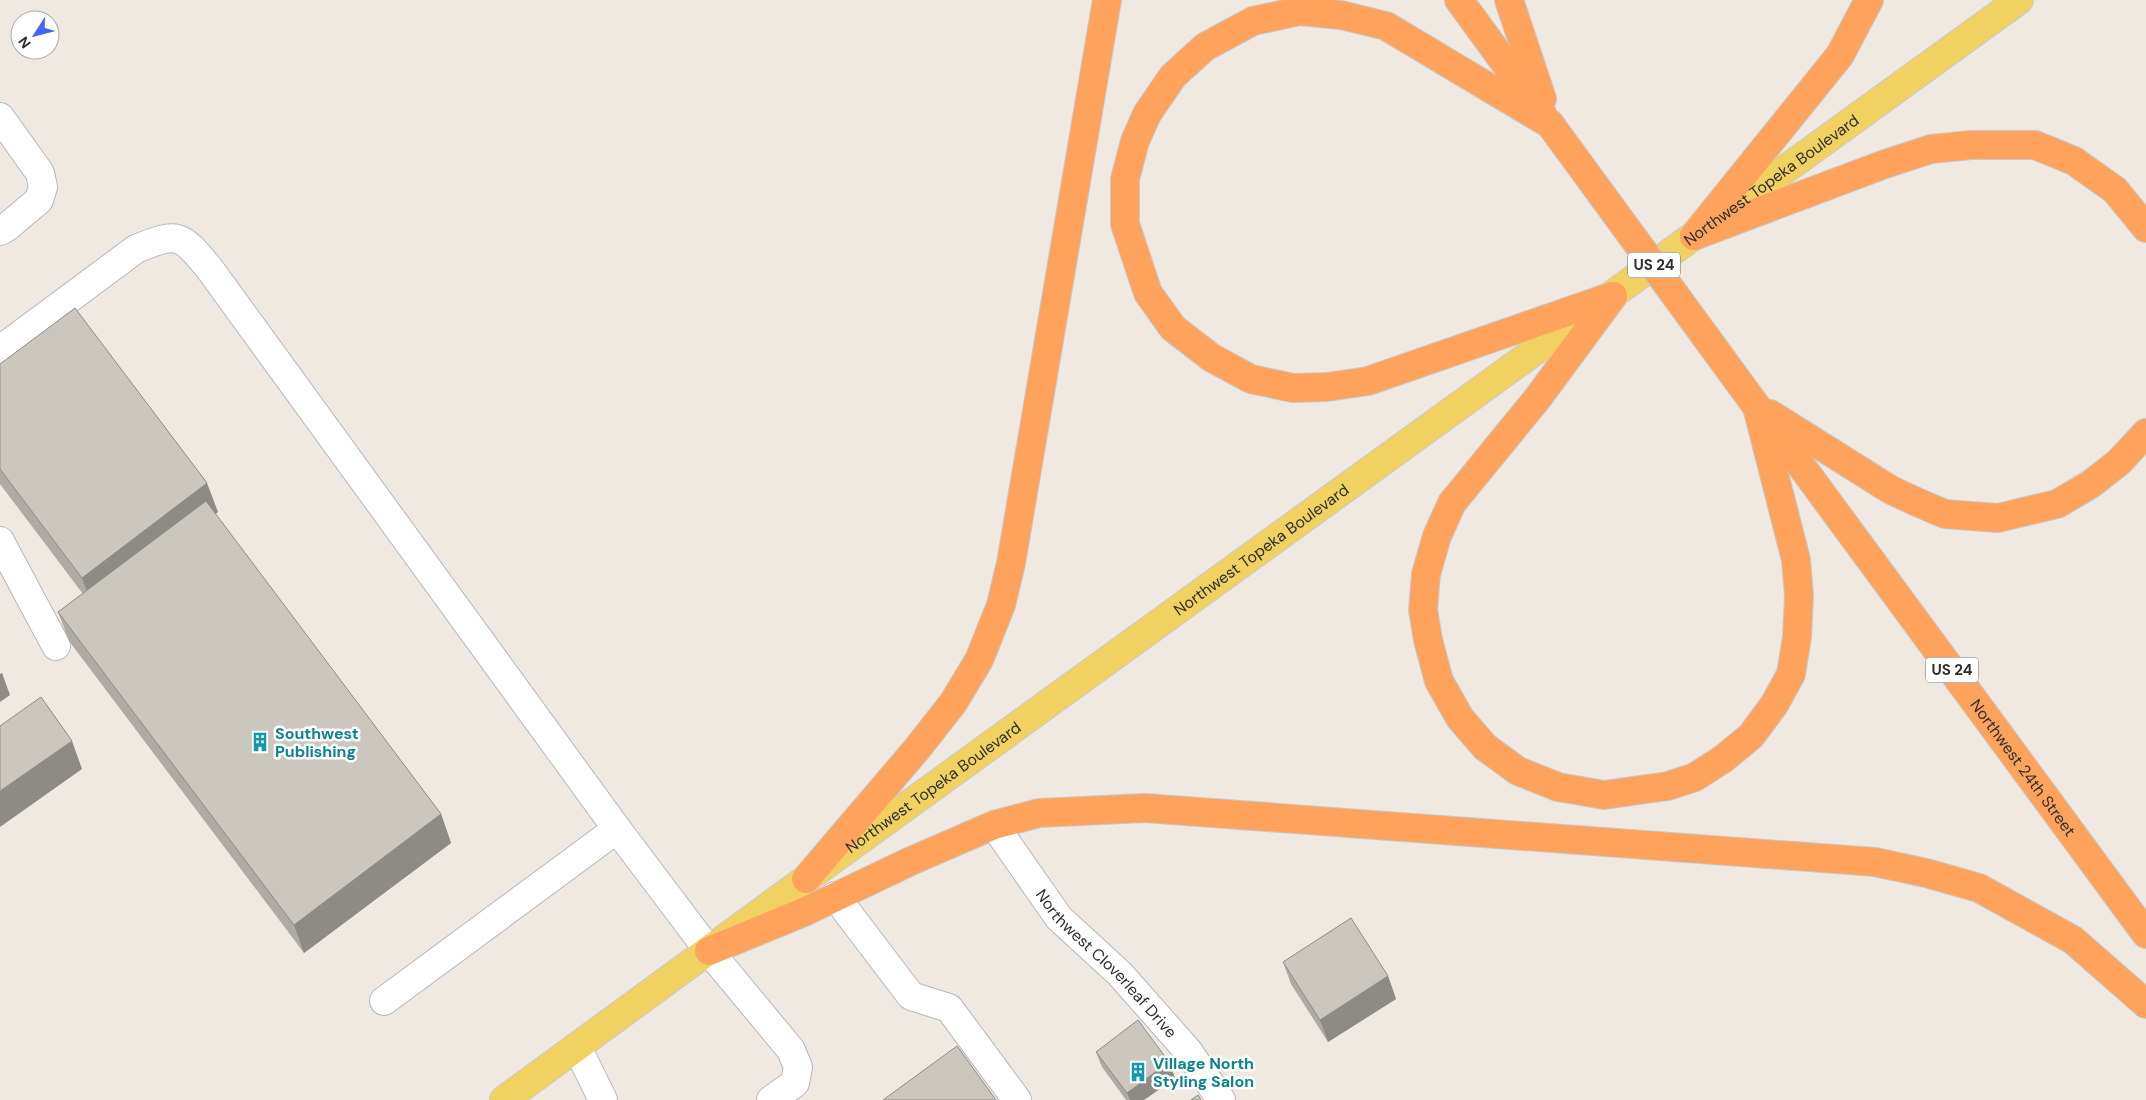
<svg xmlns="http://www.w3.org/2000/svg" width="2146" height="1100" font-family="'DM Sans',sans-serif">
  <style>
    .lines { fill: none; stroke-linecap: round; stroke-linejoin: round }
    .minor-casing { stroke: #b4b7c1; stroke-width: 30 }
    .major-casing { stroke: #c9c9c9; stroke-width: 30 }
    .highway-casing { stroke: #c9c9c9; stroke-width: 30 }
    .minor { stroke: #fff; stroke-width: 28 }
    .major { stroke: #f2d163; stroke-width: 28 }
    .highway { stroke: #ffa35c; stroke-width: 28 }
    .highway-bridge-casing { stroke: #c9c9c9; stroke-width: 30; stroke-linecap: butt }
    .highway-bridge { stroke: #ffa35c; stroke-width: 28 }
    .wall { fill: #afaba4 }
    .shaded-wall { fill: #8e8b86 }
    .building { fill: #cbc7bf; stroke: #8e8b86 }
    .labels { text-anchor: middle; stroke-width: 5; stroke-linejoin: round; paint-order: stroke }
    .shield { fill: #fff; stroke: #6d6d6d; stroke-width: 1 }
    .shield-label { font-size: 15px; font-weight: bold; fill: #2e2e2e }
    .street-label { font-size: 16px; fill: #2e2e2e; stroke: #fff }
    .culture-label { font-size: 16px; font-weight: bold; fill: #0d838f; stroke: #fff; text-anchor: start }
  </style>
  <rect width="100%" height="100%" fill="#efe9e1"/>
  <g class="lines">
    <defs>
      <g id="minor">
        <path d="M0 117 40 173 43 187 39 200 7 227 0 231"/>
        <path d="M0 350 136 249C178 232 180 233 209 268L617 829 709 951 791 1050 798 1067 795 1083 771 1100"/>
        <path d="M0 541 56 646"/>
        <path id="s1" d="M994 825 1059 918 1120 974 1188 1051 1221 1100"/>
        <path d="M835 896 911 996 949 1008 1017 1100"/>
        <path d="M384 1001 617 829"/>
        <path d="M577 1047 603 1100"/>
      </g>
      <g id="major">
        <path id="s2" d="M504 1100 806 879 2019 0"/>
      </g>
      <g id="highway">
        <path d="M1459 0 1543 115"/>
        <path d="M1509 0 1542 99"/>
        <path d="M1550 124 1386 26 1341 15 1299 11 1253 21 1205 47 1173 76 1147 114 1135 141 1125 179V224L1148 293 1173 328 1212 358 1251 379 1293 388 1327 387 1368 381 1613 296"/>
        <path d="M1694 236 1885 164 1931 149 1971 145H2035L2074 161 2115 190 2146 228"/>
        <path d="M1694 236 1840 55 1869 0"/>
        <path d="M1613 296 1537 399 1452 503 1437 536 1426 574 1423 610 1428 640 1439 681 1460 718 1485 747 1518 771 1558 787 1604 795 1668 786 1695 777 1723 759 1751 736 1774 705 1791 674 1797 637 1799 596 1796 560 1757 407"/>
        <path d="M1770 414 1891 490 1919 503 1945 514 1998 518 2057 504 2091 484 2119 462 2146 433"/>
        <path id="s3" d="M1766 418 2146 934"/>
        <path d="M806 879 916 750 953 703 979 660 1001 605 1011 563 1107 0"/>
        <path d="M709 951 804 912 911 861 994 825 1039 813 1145 808 1875 862 1926 873 1979 888 2073 940 2146 1004"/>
      </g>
    </defs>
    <!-- minor casing -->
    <use href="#minor" class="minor-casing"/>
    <!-- major casing -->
    <use href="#major" class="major-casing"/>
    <!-- highway casing -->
    <use href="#highway" class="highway-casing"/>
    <!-- minor -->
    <use href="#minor" class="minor"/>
    <!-- major -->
    <use href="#major" class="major"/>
    <!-- highway -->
    <use href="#highway" class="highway"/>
    <defs>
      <path id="highway-bridge" d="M1550 124 1757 407"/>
    </defs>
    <!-- highway-bridge casing -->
    <use href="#highway-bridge" class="highway-bridge-casing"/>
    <!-- highway-bridge -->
    <use href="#highway-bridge" class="highway-bridge"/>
  </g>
  <!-- wall -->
  <g class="wall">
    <path d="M0 364 218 512 215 514 441 814 451 843 304 953 69 641 58 612 83 594 0 484Z"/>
    <path d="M1283 962 1388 976 1396 999 1328 1042 1291 984Z"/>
    <path d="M1096 1052 1169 1062 1175 1078 1144 1100H1126L1102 1067Z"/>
  </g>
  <!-- shaded-wall -->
  <g class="shaded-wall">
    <path d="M207 483 218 512 92 606 82 578Z"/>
    <path d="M2 673 10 695 0 702V674Z"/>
    <path d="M72 741 82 769 0 827V791Z"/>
    <path d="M441 814 451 843 304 953 294 925Z"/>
    <path d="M1388 976 1396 999 1328 1042 1320 1020Z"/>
    <path d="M1169 1062 1175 1078 1144 1100H1130L1127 1093Z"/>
  </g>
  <!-- building -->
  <g class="building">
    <path d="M75 308 207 483 82 578 0 469V364Z"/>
    <path d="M206 501 441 814 294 925 58 612Z"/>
    <path d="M41 697 72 741 0 791V726Z"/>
    <path d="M1351 918 1388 976 1320 1020 1283 962Z"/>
    <path d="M1138 1020 1169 1062 1127 1093 1096 1052Z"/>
    <path d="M957 1046 996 1100H883Z"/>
    <path d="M1198 1095 1201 1100H1191Z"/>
  </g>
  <!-- icons -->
  <defs>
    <symbol id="building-bare" viewBox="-9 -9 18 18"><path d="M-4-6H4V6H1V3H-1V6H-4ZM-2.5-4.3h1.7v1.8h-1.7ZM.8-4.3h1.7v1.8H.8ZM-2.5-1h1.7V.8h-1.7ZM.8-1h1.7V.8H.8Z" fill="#0f9aa8" stroke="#fff" stroke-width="2.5" paint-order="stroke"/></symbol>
  </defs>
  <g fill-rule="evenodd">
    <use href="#building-bare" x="246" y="728" width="28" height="28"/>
    <use href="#building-bare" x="1124" y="1058" width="28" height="28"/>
  </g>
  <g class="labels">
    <!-- shield labels -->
    <g class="shield">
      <rect x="1628" y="252.5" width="52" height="25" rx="4"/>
      <rect x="1926" y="657.5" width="52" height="25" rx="4"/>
    </g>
    <g class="shield-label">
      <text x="1654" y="270">US 24</text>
      <text x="1952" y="675">US 24</text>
    </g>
    <!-- street labels -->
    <g class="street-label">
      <text dy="6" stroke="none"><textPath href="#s2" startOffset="1566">Northwest Topeka Boulevard</textPath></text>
      <text dy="6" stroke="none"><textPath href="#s2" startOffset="936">Northwest Topeka Boulevard</textPath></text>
      <text dy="6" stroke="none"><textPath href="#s3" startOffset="434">Northwest 24th Street</textPath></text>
      <text dy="6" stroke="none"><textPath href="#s2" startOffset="531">Northwest Topeka Boulevard</textPath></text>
      <text dy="6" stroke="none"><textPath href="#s1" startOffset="179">Northwest Cloverleaf Drive</textPath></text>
    </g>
    <!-- culture labels -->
    <g class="culture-label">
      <text x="275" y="739">Southwest<tspan x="275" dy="18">Publishing</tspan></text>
      <text x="1153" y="1069">Village North<tspan x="1153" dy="18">Styling Salon</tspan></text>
    </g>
  </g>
  <!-- north arrow -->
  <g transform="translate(35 35) rotate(234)"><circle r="24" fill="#ffffff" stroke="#ababab"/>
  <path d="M0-4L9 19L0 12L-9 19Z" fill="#4264fb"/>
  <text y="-8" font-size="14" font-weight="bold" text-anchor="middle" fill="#2e2e2e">N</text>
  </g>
</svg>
